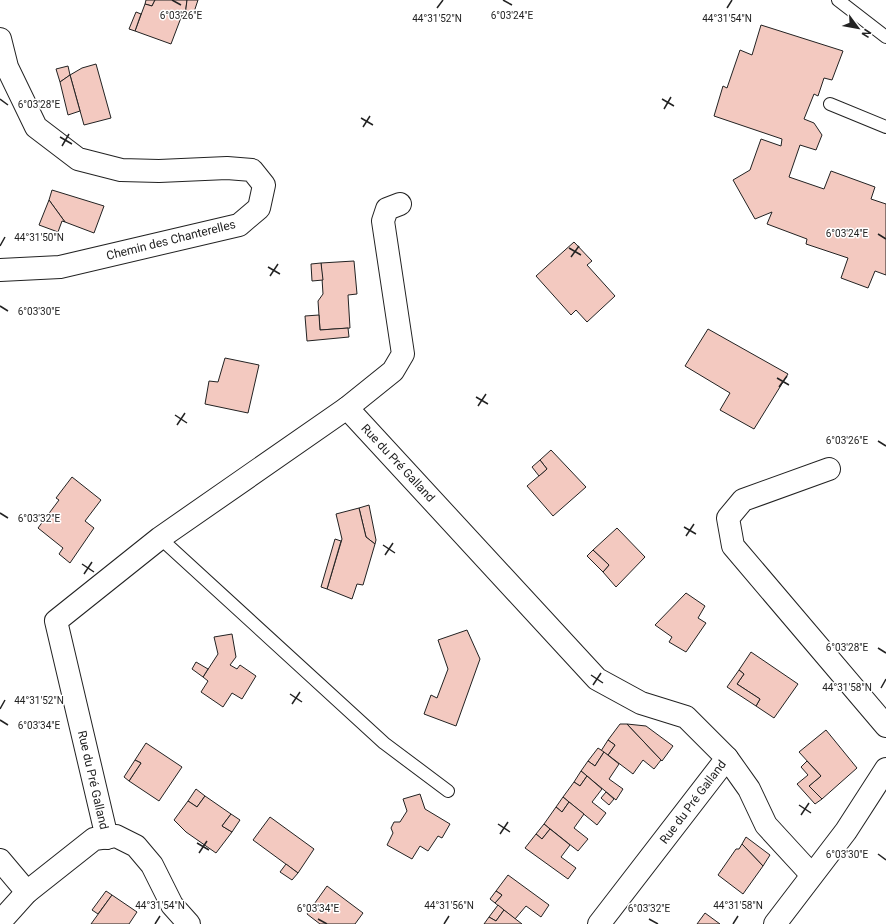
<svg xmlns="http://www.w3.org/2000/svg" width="886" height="924" font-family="Roboto,sans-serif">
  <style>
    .building { fill: #f3c9c0; stroke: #222 }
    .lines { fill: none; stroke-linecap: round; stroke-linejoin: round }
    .service-casing { stroke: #222; stroke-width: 14 }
    .minor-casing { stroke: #222; stroke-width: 24 }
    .service { stroke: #fff; stroke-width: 12 }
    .minor { stroke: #fff; stroke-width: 22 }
    .ticks { fill: none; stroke: #222; stroke-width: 1.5 }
    .labels { text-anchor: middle; stroke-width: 3; stroke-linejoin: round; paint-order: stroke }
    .street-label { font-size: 12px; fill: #222; stroke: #fff }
    .ticks-label { font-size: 10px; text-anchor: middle; fill: #222; stroke: #fff; stroke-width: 3; stroke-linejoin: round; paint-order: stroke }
  </style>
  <rect width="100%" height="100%" fill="#fff"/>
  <!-- building -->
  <g class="building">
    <path d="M146 0H155L152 6 145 4Z"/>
    <path d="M155 0H187L185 16 182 15 171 44 135 31 145 4 152 6Z"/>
    <path d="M187 0H198L192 18 185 16Z"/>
    <path d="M136 12 141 14 135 31 129 29Z"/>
    <path d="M761 25 843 51 832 80 824 78 818 96 814 94 804 119 814 123 822 135 816 150 800 145 789 177 824 189 831 171 875 187 871 199 886 204V275L875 271 868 288 841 278 848 258 806 244 807 239 767 224 772 212 755 219 733 180 750 170 761 139 781 146 782 139 714 116 723 86 727 88 740 50 752 55Z"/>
    <path d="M96 64 111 118 84 125 70 75 82 68Z"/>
    <path d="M68 66 70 75 60 82 56 69Z"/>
    <path d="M70 75 80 111 68 115 60 82Z"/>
    <path d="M52 190 104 206 94 233 65 222 49 200Z"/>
    <path d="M49 200 65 222 62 221 58 232 39 225Z"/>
    <path d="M574 242 592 261 587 265 615 296 587 322 576 310 571 315 536 276Z"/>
    <path d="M354 261 357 294 348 295 350 328 320 330 318 301 323 294 321 263Z"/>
    <path d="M321 263 323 280 312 281 311 264Z"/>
    <path d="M319 315 320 330 348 328 349 337 307 341 305 316Z"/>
    <path d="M708 329 788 374 754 429 720 410 730 393 685 366Z"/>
    <path d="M225 358 259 365 248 413 205 404 209 381 218 382Z"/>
    <path d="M551 450 586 487 553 516 527 486 547 469 540 460Z"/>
    <path d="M540 460 547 469 539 476 532 467Z"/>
    <path d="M72 477 101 500 85 521 94 528 70 563 59 554 63 548 38 528 59 500 56 498Z"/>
    <path d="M369 505 376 540 375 544 366 537 359 508Z"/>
    <path d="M359 508 366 537 375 544 363 585 357 584 352 599 327 589 342 539 336 514Z"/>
    <path d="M617 528 645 557 616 587 603 572 609 565 593 550Z"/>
    <path d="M335 539 341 541 327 589 321 587Z"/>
    <path d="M593 550 609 565 603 572 587 556Z"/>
    <path d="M686 593 705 606 698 618 706 623 686 652 669 642 672 637 655 625Z"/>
    <path d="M467 630 480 659 456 726 424 714 431 695 437 698 448 669 438 640Z"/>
    <path d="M232 634 236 657 230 665 237 669 240 665 256 676 242 699 232 693 223 707 201 692 208 681 203 677 218 654 214 637Z"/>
    <path d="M751 652 798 684 774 718 756 706 760 699 737 684 744 674 739 670Z"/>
    <path d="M196 662 208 669 203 677 192 669Z"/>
    <path d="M739 670 744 674 737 684 760 699 756 706 727 687Z"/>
    <path d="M620 724H627L661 760 654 769 643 760 633 774 608 755 615 745 608 740Z"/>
    <path d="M627 724 646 726 673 746 662 761Z"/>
    <path d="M826 730 857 768 822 799 809 786 821 776 799 752Z"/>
    <path d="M608 740 615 745 608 755 601 751Z"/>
    <path d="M146 743 182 767 159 801 129 781 141 763 135 760Z"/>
    <path d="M598 748 604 752 595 766 588 761Z"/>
    <path d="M604 752 619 764 609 779 623 789 616 800 581 771 588 761 595 766Z"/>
    <path d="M135 760 141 763 129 781 124 777Z"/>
    <path d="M807 761 821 776 809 786 822 799 815 804 797 784 808 775 801 767Z"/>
    <path d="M581 771 587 776 580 786 574 782Z"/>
    <path d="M587 776 602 789 592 802 606 813 597 825 563 797 574 782 580 786Z"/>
    <path d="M196 789 205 796 197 807 188 801Z"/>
    <path d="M606 792 614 799 609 805 601 798Z"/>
    <path d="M420 794 425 809 450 824 442 838 438 836 428 851 420 846 412 859 387 845 393 833 391 828 394 822H400L407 811 403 799Z"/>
    <path d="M205 796 231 814 222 826 232 832 216 853 186 832 174 820 188 801 197 807Z"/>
    <path d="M563 797 569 802 562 812 556 807Z"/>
    <path d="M569 802 584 814 574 828 588 839 578 851 544 824 556 807 562 812Z"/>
    <path d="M231 814 240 820 232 832 222 826Z"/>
    <path d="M270 817 314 849 298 873 253 840Z"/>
    <path d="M544 824 550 829 542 839 536 834Z"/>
    <path d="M550 829 570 845 561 857 576 868 568 879 525 848 536 834 542 839Z"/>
    <path d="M746 837 770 855 763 866 742 844Z"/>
    <path d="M742 844 763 866 743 894 718 875 736 849H739Z"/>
    <path d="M286 864 298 873 292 880 280 872Z"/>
    <path d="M508 875 549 905 541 917 526 906 515 919 495 903 502 895 496 891Z"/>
    <path d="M327 886 363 913 355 924H320L307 914Z"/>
    <path d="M106 891 112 895 98 914 92 910Z"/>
    <path d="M496 891 502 895 495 903 490 899Z"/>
    <path d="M112 895 137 912 129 924H91Z"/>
    <path d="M498 905 504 910 496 921 489 917Z"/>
    <path d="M504 910 522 924H484L489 917 496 921Z"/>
    <path d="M705 913 720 924H697Z"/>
  </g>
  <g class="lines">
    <defs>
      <g id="service">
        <path d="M838 0 886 37"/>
        <path d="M830 104 886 127"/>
        <path d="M160 538 384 743 448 791"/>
      </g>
      <g id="minor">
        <path d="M0 39 7 67 36 127 78 159 121 170 159 171 227 168 252 170 264 185 259 208 239 225 60 267 0 270"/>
        <path d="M347 408 393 371 403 354 383 221 387 209 400 204"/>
        <path d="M829 469 743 500 728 518 733 546 886 726"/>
        <path d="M727 758 749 789 766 825 811 874"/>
        <path d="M107 838 56 621 160 538 347 408 597 679 641 703 686 717 727 758 599 924"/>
        <path d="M0 860 27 892"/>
        <path d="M0 922 27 892 94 839 116 836 136 846 152 865 172 905 189 924"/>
        <path d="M775 924 846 831 886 769"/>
      </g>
    </defs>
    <!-- service casing -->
    <use href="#service" class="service-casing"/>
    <!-- minor casing -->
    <use href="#minor" class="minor-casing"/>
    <!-- service -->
    <use href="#service" class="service"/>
    <!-- minor -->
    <use href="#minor" class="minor"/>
  </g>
  <!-- ticks -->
  <path class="ticks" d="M172 0 181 5M503 0 512 5M437 8 443 0M727 8 732 0M0 99 8 105M662 99 674 106M664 109 671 97M361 118 373 125M363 127 370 116M60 137 72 144M62 146 69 134M878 234 886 239M0 246 5 237M569 248 581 255M571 257 579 246M268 267 280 274M270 276 278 264M0 306 8 311M777 378 789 385M779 387 787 376M476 397 488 404M478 406 486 394M175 415 187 423M177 425 185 413M878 441 886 446M0 513 8 518M684 527 696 534M686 536 694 524M383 545 395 553M385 555 393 543M82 564 94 572M84 574 92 562M878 648 886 653M591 675 603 683M593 685 601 673M881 688 886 679M290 694 302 702M292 704 300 692M0 709 5 700M0 720 8 725M799 805 811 813M801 815 809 803M498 824 510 832M500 834 508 822M197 843 209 850M199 853 207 841M878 854 886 860M318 919 327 924M649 919 658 924M155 924 160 916M444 924 449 916M733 924 738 916"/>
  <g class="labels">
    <!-- street labels -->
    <g class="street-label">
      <text transform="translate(171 240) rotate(-14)" y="4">Chemin des Chanterelles</text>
      <text transform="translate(398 463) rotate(47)" y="4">Rue du Pré Galland</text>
      <text transform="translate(93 780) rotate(77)" y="4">Rue du Pré Galland</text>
      <text transform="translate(693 802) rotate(-53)" y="4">Rue du Pré Galland</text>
    </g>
  </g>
  <g class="ticks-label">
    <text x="181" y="19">6°03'26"E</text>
    <text x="512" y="19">6°03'24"E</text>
    <text x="437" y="22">44°31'52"N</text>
    <text x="727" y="22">44°31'54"N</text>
    <text x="39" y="108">6°03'28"E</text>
    <text x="847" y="237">6°03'24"E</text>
    <text x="39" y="241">44°31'50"N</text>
    <text x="39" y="315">6°03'30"E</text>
    <text x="847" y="444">6°03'26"E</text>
    <text x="39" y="522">6°03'32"E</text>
    <text x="847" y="651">6°03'28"E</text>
    <text x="847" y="691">44°31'58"N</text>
    <text x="39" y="704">44°31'52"N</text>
    <text x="39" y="729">6°03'34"E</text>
    <text x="847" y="858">6°03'30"E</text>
    <text x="160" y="909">44°31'54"N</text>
    <text x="449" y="909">44°31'56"N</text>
    <text x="738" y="909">44°31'58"N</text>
    <text x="318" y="912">6°03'34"E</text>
    <text x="649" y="912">6°03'32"E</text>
  </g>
  <!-- north arrow -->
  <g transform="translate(858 28) rotate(122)" stroke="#ffffff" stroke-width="3" paint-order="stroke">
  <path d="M0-3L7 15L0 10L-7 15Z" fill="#222222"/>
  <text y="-6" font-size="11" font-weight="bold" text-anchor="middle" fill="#222222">N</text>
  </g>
</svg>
